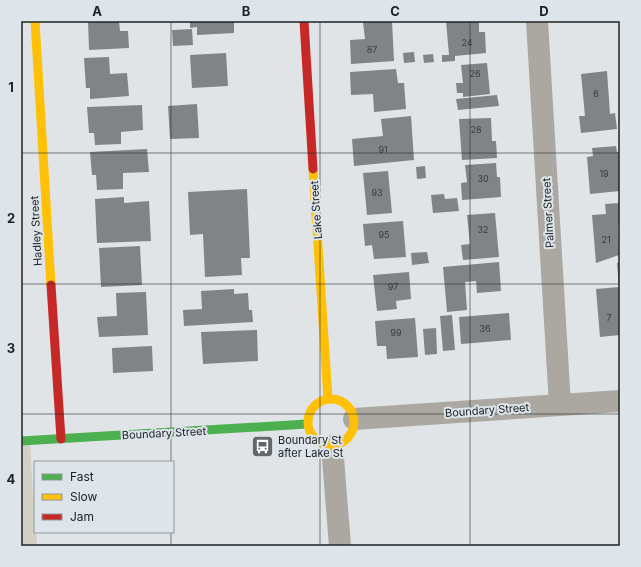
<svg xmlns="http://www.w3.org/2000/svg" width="641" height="567" font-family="Inter,sans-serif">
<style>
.green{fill:#d2d0c4}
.building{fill:#818486}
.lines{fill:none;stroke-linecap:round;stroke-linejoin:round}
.street{stroke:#aaa8a1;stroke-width:22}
.fast{stroke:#4caf50;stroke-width:9}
.slow{stroke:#ffc107;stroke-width:9}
.jam{stroke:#c62828;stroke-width:9}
.grid{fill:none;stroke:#202325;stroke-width:1;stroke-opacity:0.55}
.labels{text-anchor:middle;stroke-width:4;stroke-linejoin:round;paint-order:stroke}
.number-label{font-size:9px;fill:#383b3d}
.street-label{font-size:11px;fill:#202325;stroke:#dde4ea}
.poi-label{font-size:11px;fill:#202325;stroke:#dde4ea;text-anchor:start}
.neatline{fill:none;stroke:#202325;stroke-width:1.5}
.grid-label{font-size:13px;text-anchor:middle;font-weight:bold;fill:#202325}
</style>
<rect width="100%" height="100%" fill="#e0e4e7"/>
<path class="green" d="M21 441H30L35 532H36L37 546H21Z"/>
<g class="building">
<path d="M88 21H119L120 31H128L129 48 89 50Z"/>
<path d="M190 21H234V33L197 35V27L190 28Z"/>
<path d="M378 21H392L394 61 351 64 350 40 365 39 363 22Z"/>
<path d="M446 21H479V32H485L486 53 455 56V61L442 62V55H449Z"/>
<path d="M192 29 193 45 173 46 172 30Z"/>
<path d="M414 52 415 62 404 63 403 53Z"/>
<path d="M226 53 228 86 192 88 190 55Z"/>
<path d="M433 54 434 62 424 63 423 55Z"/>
<path d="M109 57 110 74 127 73 129 96 90 99V88H86L84 58Z"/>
<path d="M487 63 490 94 463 97V93H457L456 83H463L461 65Z"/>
<path d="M396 69 398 83H404L406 109 374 112 373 94 351 95 350 72Z"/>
<path d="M607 71 610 114 615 113 617 129 581 133 579 116H585L581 74Z"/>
<path d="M497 95 499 106 458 110 456 99Z"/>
<path d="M197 104 199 138 170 139 168 106Z"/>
<path d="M142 105 143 130 121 132V144L95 145 94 133H89L87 107Z"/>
<path d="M411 116 414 160 354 166 352 139 383 136 381 119Z"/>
<path d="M491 118 492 141H496L497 158 462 160 459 119Z"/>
<path d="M616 146 617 152H620V191L590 194 587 157 593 156 592 148Z"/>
<path d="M147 149 149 172 123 173V189L97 190 96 175H92L90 152Z"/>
<path d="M496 163 497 177H500L501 197 462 200 461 183 467 182 465 165Z"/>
<path d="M425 166 426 178 417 179 416 167Z"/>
<path d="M388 171 392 213 367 215 363 173Z"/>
<path d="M247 189 250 258H241L242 275 205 277 203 234 190 235 188 192Z"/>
<path d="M444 194 445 199 457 198 459 211 433 213 431 195Z"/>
<path d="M124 197V203L149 201 151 241 97 243 95 199Z"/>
<path d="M620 203V224L618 225 619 255 596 263 592 215 606 214 605 204Z"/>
<path d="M495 213 499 257 463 260 461 245 470 244 467 215Z"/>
<path d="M403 221 406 257 374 259 372 245 365 246 363 224Z"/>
<path d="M140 246 142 285 101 287 99 248Z"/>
<path d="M427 252 429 263 412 265 411 253Z"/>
<path d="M499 262 501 291 477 293 476 281 465 282 467 310 447 312 443 267Z"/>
<path d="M620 262V287H619L620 335 600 337 596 289 619 287 617 263Z"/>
<path d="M409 272 411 299 396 301 397 309 377 311 373 275Z"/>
<path d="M234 289V294L248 293 249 310H252L253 322 184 326 183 310 202 309 201 291Z"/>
<path d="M146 292 148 335 99 337 97 317 117 316 116 293Z"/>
<path d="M509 313 511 340 461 344 459 317Z"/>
<path d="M452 315 455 350 443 351 440 316Z"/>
<path d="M415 318 418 357 387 359 386 346H377L375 321Z"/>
<path d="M436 328 437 354 425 355 423 329Z"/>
<path d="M257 330 258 361 203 364 201 332Z"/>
<path d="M152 346 153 371 113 373 112 348Z"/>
</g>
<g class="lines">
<g class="street">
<path d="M537 21 560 405"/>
<path d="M354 419 620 401"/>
<path d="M332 446 340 546"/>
</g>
<path class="fast" d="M21 441 307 424"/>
<g class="slow">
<path d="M35 21 51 285"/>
<path d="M313 169 328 399"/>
<circle cx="331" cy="422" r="23"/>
</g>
<g class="jam">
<path d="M304 21 313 169"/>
<path d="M51 285 61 439"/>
</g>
</g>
<path class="grid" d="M171 21V462M320 21V546M470 21V546M21 153H620M21 284H620M21 414H620M171 532V546"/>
<defs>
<symbol id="bus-square" viewBox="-11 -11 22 22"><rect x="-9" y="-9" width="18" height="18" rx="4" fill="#636769" stroke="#dde4ea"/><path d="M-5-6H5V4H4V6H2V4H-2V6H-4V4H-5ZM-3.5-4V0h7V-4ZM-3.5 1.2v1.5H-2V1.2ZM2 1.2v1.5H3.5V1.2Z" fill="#fff"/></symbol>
</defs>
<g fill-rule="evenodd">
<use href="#bus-square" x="250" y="434" width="25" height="25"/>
</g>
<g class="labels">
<g class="number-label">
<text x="467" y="46">24</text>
<text x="372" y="53">87</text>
<text x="475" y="77">26</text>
<text x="596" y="97">6</text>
<text x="476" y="133">28</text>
<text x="383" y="153">91</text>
<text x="604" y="177">19</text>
<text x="483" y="182">30</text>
<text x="377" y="196">93</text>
<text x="483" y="233">32</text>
<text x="384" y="238">95</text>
<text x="606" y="243">21</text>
<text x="393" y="290">97</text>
<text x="609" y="321">7</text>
<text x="485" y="332">36</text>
<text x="396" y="336">99</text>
</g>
<g class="street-label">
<text transform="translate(316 210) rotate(-94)" y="4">Lake Street</text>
<text transform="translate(548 213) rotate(-93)" y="4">Palmer Street</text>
<text transform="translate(36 231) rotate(-93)" y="4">Hadley Street</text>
<text transform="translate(487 410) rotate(-4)" y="4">Boundary Street</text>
<text transform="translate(164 433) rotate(-3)" y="4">Boundary Street</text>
</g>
<g class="poi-label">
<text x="278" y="444">Boundary St<tspan x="278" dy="13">after Lake St</tspan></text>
</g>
</g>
<rect width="641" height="567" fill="none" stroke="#dde4ea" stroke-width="44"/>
<rect x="34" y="461" width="140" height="72" fill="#dde4ea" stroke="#91979b"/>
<rect x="42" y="474" width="20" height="6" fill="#4caf50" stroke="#91979b"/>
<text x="70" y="481" font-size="12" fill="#202325">Fast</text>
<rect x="42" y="494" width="20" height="6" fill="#ffc107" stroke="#91979b"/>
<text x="70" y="501" font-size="12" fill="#202325">Slow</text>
<rect x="42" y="514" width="20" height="6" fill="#c62828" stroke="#91979b"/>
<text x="70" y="521" font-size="12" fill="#202325">Jam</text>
<rect x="22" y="22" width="597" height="523" class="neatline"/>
<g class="grid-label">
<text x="97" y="16">A</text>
<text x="246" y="16">B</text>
<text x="395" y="16">C</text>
<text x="544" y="16">D</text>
<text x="11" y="92">1</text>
<text x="11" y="223">2</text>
<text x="11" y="353">3</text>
<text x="11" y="484">4</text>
</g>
</svg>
